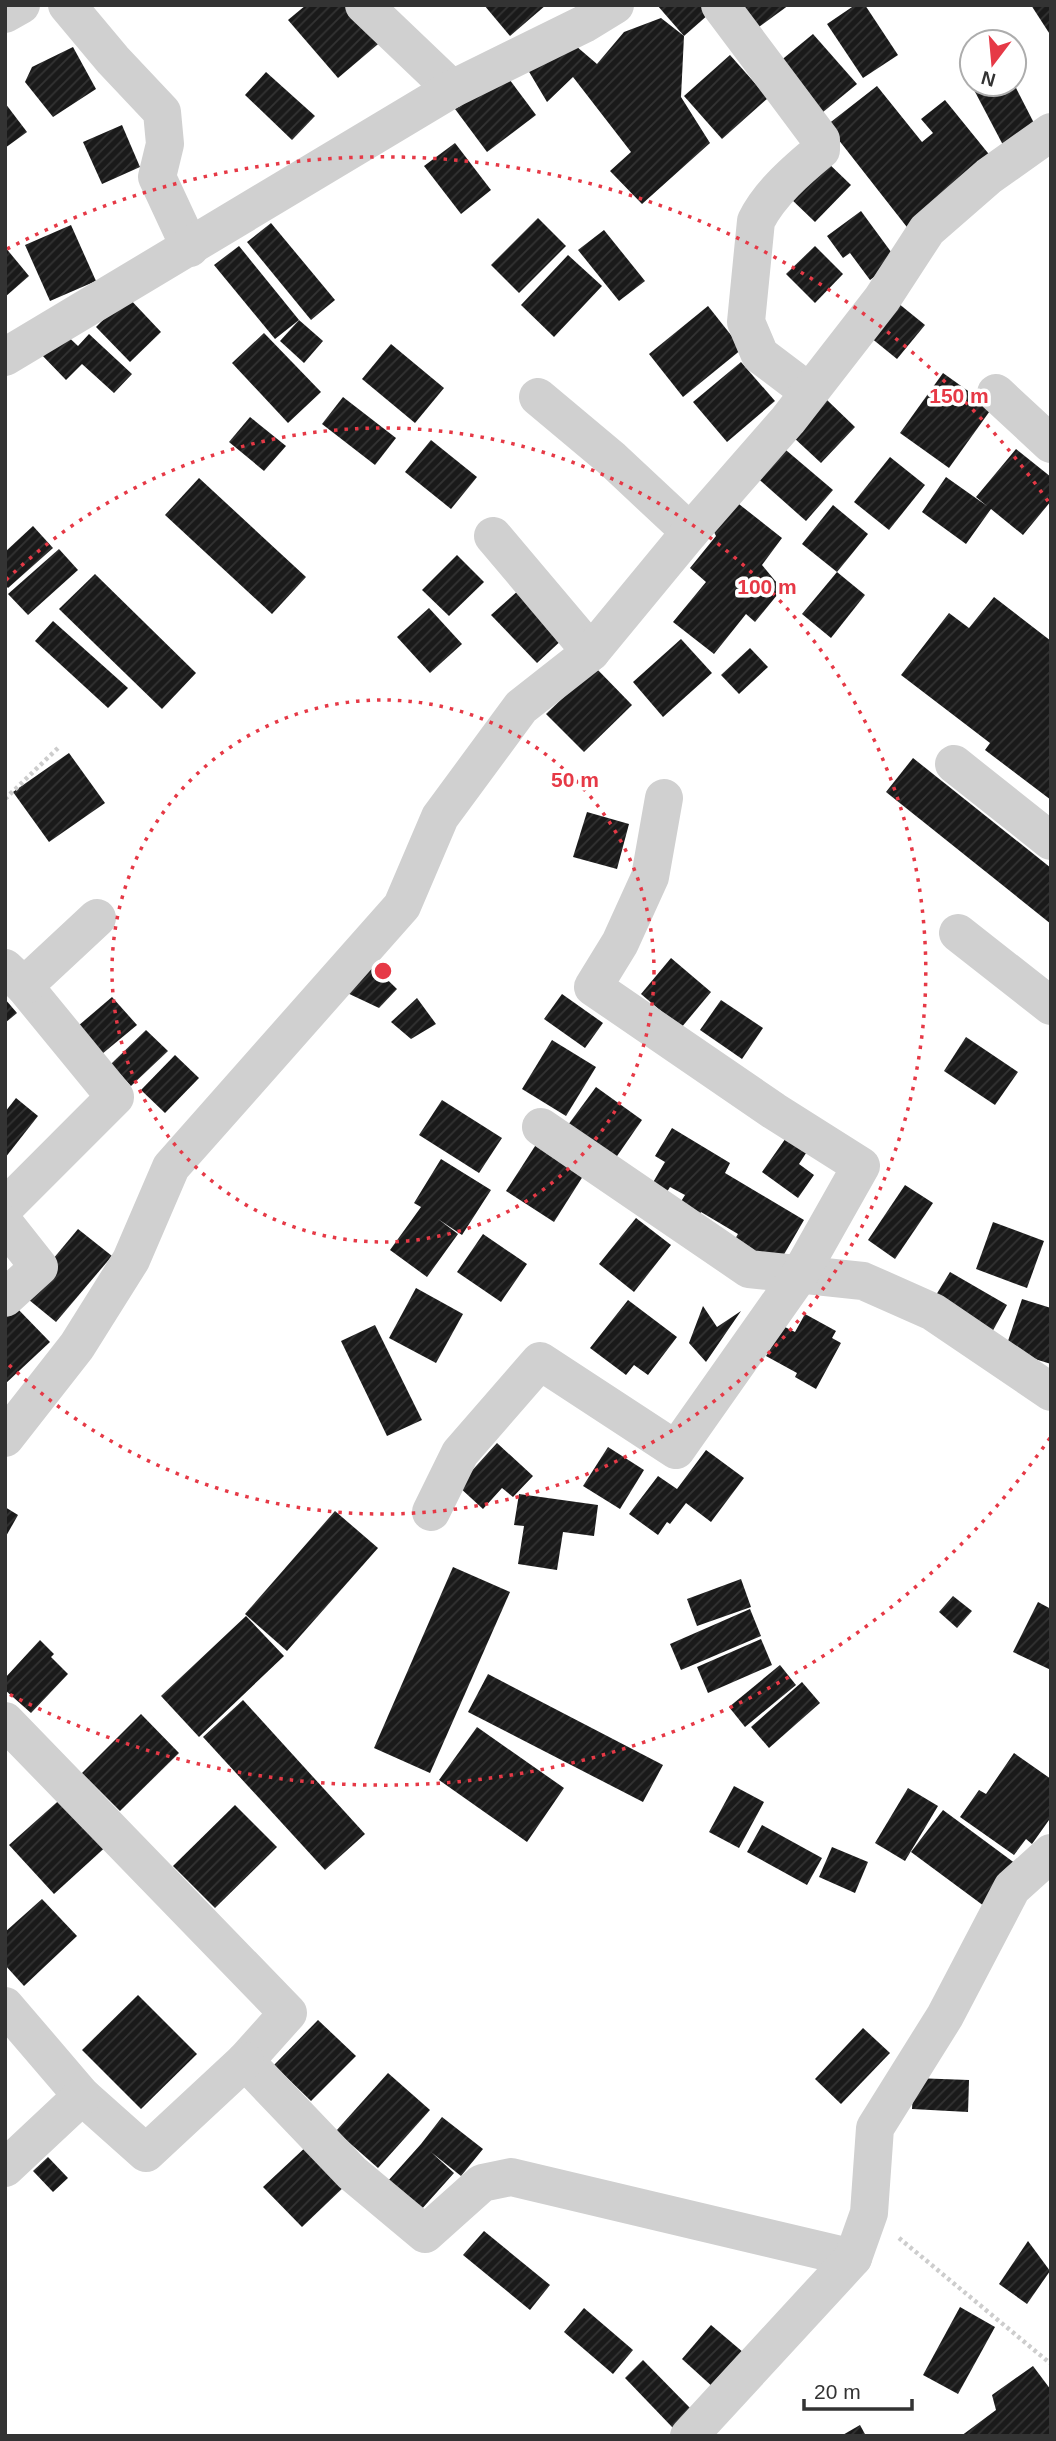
<svg xmlns="http://www.w3.org/2000/svg" width="1056" height="2441" font-family="Arial,sans-serif">
<style>
.building{fill:url(#building-hatch)}
.lines{fill:none;stroke-linecap:round;stroke-linejoin:round}
.path{stroke:#cdcdcd;stroke-width:4.5;stroke-dasharray:3.5 3.5;stroke-linecap:butt}
.minor{stroke:#d0d0d0;stroke-width:38}
.ring{fill:none;stroke:#e63946;stroke-width:3.5;stroke-dasharray:3.5 7}
.centre{fill:#e63946;stroke:#fff;stroke-width:3.5}
.ring-label{font-size:21px;text-anchor:middle;font-weight:bold;fill:#e63946;stroke:#fff;stroke-width:7;stroke-linejoin:round;paint-order:stroke}
</style>
<defs>
<pattern id="building-hatch" width="6" height="6" patternUnits="userSpaceOnUse" patternTransform="scale(1.75)"><rect width="6" height="6" fill="#1a1a1a"/><path d="M-1 1l2-2M0 6l6-6M5 7l2-2" fill="none" stroke="#333"/></pattern>
</defs>
<rect width="100%" height="100%" fill="#fff"/>
<g class="building">
<path d="M306 5H355L384 39 338 78 288 20Z"/>
<path d="M484 5H546L510 36Z"/>
<path d="M657 5H702L709 14 684 36Z"/>
<path d="M720 5H789L744 38Z"/>
<path d="M855 5H865L898 55 863 78 827 24Z"/>
<path d="M1031 5H1051V36Z"/>
<path d="M661 18 684 36 681 97 710 143 642 204 610 171 631 152 573 77 547 102 525 65 569 40 597 64 624 32Z"/>
<path d="M813 34 857 84 817 117 773 67Z"/>
<path d="M73 47 96 89 53 117 25 82 32 67Z"/>
<path d="M730 55 768 98 722 139 684 96Z"/>
<path d="M266 72 315 116 292 140 245 95Z"/>
<path d="M504 72 536 115 487 152 455 109Z"/>
<path d="M982 84H1014L1036 127 1003 145 973 88Z"/>
<path d="M877 86 922 142 933 133 921 119 945 100 992 158 910 231 827 125Z"/>
<path d="M5 103 27 132 5 148Z"/>
<path d="M122 125 140 167 102 184 83 142Z"/>
<path d="M455 143 491 190 461 214 424 166Z"/>
<path d="M825 160 851 185 815 222 789 197Z"/>
<path d="M861 211 897 260 870 280 850 253 843 258 827 236Z"/>
<path d="M538 218 566 246 519 293 491 265Z"/>
<path d="M271 223 335 300 311 320 247 242Z"/>
<path d="M71 225 96 281 50 301 25 245Z"/>
<path d="M604 230 645 281 619 301 578 250Z"/>
<path d="M239 246 299 320 275 339 214 265Z"/>
<path d="M815 246 843 274 815 303 786 274Z"/>
<path d="M5 247 29 276 5 297Z"/>
<path d="M568 255 602 286 554 337 521 305Z"/>
<path d="M127 296 161 332 130 362 96 327Z"/>
<path d="M893 299 925 325 897 359 865 333Z"/>
<path d="M708 306 742 349 683 397 649 354Z"/>
<path d="M299 320 323 341 304 363 280 341Z"/>
<path d="M61 330 78 346 89 334 132 374 114 393 82 364 66 380 39 352Z"/>
<path d="M264 333 321 392 288 423 232 363Z"/>
<path d="M391 344 444 388 415 423 362 379Z"/>
<path d="M741 362 775 401 727 442 693 402Z"/>
<path d="M943 373 992 408 949 468 900 433Z"/>
<path d="M343 397 396 438 375 465 322 424Z"/>
<path d="M827 400 855 427 821 463 792 436Z"/>
<path d="M250 417 286 446 264 471 229 442Z"/>
<path d="M431 440 477 477 451 509 405 472Z"/>
<path d="M780 445 833 490 806 521 754 475Z"/>
<path d="M1016 449 1051 477V501L1023 535 991 509 966 544 922 512 946 477 987 506 976 497Z"/>
<path d="M890 457 925 485 889 530 854 502Z"/>
<path d="M199 478 306 577 272 614 165 515Z"/>
<path d="M730 497 782 538 762 565 782 589 755 622 746 614 714 654 673 622 706 582 690 568 716 536 710 524Z"/>
<path d="M833 505 868 534 837 572 802 544Z"/>
<path d="M33 526 53 548 8 588 5 585V552Z"/>
<path d="M59 549 78 570 28 615 8 594Z"/>
<path d="M457 555 484 582 449 616 422 590Z"/>
<path d="M837 572 865 595 831 638 802 614Z"/>
<path d="M95 574 196 673 162 709 59 609Z"/>
<path d="M520 589 565 637 537 663 491 615Z"/>
<path d="M994 597 1051 641V800L985 750 990 743 901 675 949 613 969 628Z"/>
<path d="M429 608 462 644 430 673 397 637Z"/>
<path d="M53 621 128 688 108 708 35 641Z"/>
<path d="M681 639 712 673 663 717 633 682Z"/>
<path d="M750 648 768 667 739 694 721 675Z"/>
<path d="M595 667 632 705 584 752 546 714Z"/>
<path d="M69 753 105 803 49 842 13 792Z"/>
<path d="M913 758 1051 868V924L886 792Z"/>
<path d="M587 812 629 824 617 869 573 857Z"/>
<path d="M671 958 711 992 681 1028 641 994Z"/>
<path d="M370 963 397 989 379 1008 343 991Z"/>
<path d="M562 994 603 1023 585 1048 544 1019Z"/>
<path d="M112 997 137 1025 102 1054 78 1026Z"/>
<path d="M417 998 436 1024 411 1039 391 1022Z"/>
<path d="M5 999 17 1013 5 1023Z"/>
<path d="M721 1000 763 1028 742 1059 700 1030Z"/>
<path d="M146 1030 168 1051 131 1086 111 1064Z"/>
<path d="M966 1037 1018 1072 995 1105 944 1071Z"/>
<path d="M552 1040 596 1067 566 1116 522 1089Z"/>
<path d="M175 1055 199 1078 165 1113 141 1090Z"/>
<path d="M596 1087 642 1120 615 1159 568 1125Z"/>
<path d="M16 1098 38 1116 5 1158V1112Z"/>
<path d="M442 1100 502 1138 479 1173 419 1135Z"/>
<path d="M672 1128 730 1163 725 1173 804 1220 779 1263 732 1244 738 1234 701 1212 696 1220 677 1208 685 1195 670 1187 662 1200 648 1191 665 1162 655 1156Z"/>
<path d="M788 1135 808 1150 799 1164 814 1175 798 1198 762 1172Z"/>
<path d="M537 1143 585 1173 554 1222 506 1191Z"/>
<path d="M441 1159 491 1190 462 1235 438 1219 458 1234 427 1277 390 1250 421 1207 414 1203Z"/>
<path d="M905 1185 933 1203 895 1259 868 1240Z"/>
<path d="M636 1218 671 1245 634 1292 599 1264Z"/>
<path d="M993 1222 1044 1241 1027 1288 976 1269Z"/>
<path d="M78 1229 112 1256 56 1322 23 1295Z"/>
<path d="M483 1234 527 1264 501 1302 457 1272Z"/>
<path d="M950 1272 1007 1305 991 1334 933 1300Z"/>
<path d="M416 1288 463 1314 436 1363 389 1338Z"/>
<path d="M1022 1299 1051 1308V1364L1005 1350Z"/>
<path d="M628 1300 677 1337 648 1375 634 1365 626 1375 590 1348Z"/>
<path d="M14 1305 50 1342 5 1384V1313Z"/>
<path d="M703 1306 717 1327 741 1311 706 1362 689 1343Z"/>
<path d="M805 1314 836 1331 832 1338 841 1343 816 1389 795 1377 797 1373 766 1356 783 1326 795 1332Z"/>
<path d="M375 1325 422 1420 387 1436 341 1341Z"/>
<path d="M497 1443 533 1476 513 1497 502 1488 483 1509 458 1486Z"/>
<path d="M608 1447 644 1470 620 1509 583 1486Z"/>
<path d="M706 1450 744 1478 711 1522 686 1503 670 1524 667 1522 658 1535 629 1514 658 1476 677 1489Z"/>
<path d="M519 1494 598 1505 594 1536 563 1532 557 1570 518 1564 524 1526 514 1525Z"/>
<path d="M5 1507 18 1515 5 1538Z"/>
<path d="M335 1511 378 1548 287 1651 245 1614Z"/>
<path d="M453 1567 510 1592 430 1773 374 1748Z"/>
<path d="M741 1579 751 1607 697 1626 687 1599Z"/>
<path d="M953 1596 972 1611 957 1628 939 1612Z"/>
<path d="M1038 1602 1051 1609V1670L1013 1652Z"/>
<path d="M750 1609 761 1636 681 1670 670 1644Z"/>
<path d="M246 1616 284 1656 199 1737 161 1696Z"/>
<path d="M761 1639 772 1665 708 1693 697 1667Z"/>
<path d="M40 1640 54 1654 51 1657 68 1674 31 1713 5 1690V1678Z"/>
<path d="M780 1665 796 1685 745 1727 729 1707Z"/>
<path d="M488 1674 663 1765 643 1802 468 1712Z"/>
<path d="M802 1682 820 1703 769 1748 751 1727Z"/>
<path d="M243 1700 365 1834 325 1870 203 1737Z"/>
<path d="M141 1714 179 1753 120 1811 82 1773Z"/>
<path d="M477 1727 564 1788 527 1842 439 1780Z"/>
<path d="M1014 1753 1051 1779V1822L1049 1820 1032 1844 1026 1839 1014 1855 960 1817 979 1790 986 1794Z"/>
<path d="M734 1786 764 1802 739 1848 709 1832Z"/>
<path d="M908 1788 938 1806 905 1861 875 1843Z"/>
<path d="M65 1795 110 1843 54 1894 9 1845Z"/>
<path d="M235 1805 277 1847 215 1908 173 1866Z"/>
<path d="M943 1810 1016 1864 984 1906 911 1852Z"/>
<path d="M762 1825 822 1858 807 1885 747 1852Z"/>
<path d="M832 1847 868 1862 855 1893 819 1877Z"/>
<path d="M42 1899 77 1936 24 1986 5 1965V1932Z"/>
<path d="M138 1995 197 2054 141 2109 82 2050Z"/>
<path d="M318 2020 356 2056 311 2101 274 2065Z"/>
<path d="M863 2028 890 2053 841 2104 815 2079Z"/>
<path d="M388 2073 430 2110 378 2168 336 2131Z"/>
<path d="M914 2078 969 2080 968 2112 912 2109Z"/>
<path d="M442 2117 483 2149 461 2176 431 2152 454 2173 420 2211 387 2182 421 2144Z"/>
<path d="M309 2144 347 2184 302 2227 263 2187Z"/>
<path d="M48 2157 68 2178 53 2192 33 2171Z"/>
<path d="M484 2231 550 2285 530 2310 463 2255Z"/>
<path d="M1028 2241 1050 2271 1027 2304 999 2284Z"/>
<path d="M960 2307 995 2327 958 2394 923 2375Z"/>
<path d="M584 2308 633 2350 613 2374 564 2332Z"/>
<path d="M711 2325 744 2353 714 2388 682 2359Z"/>
<path d="M643 2360 692 2410 673 2428 625 2378Z"/>
<path d="M1033 2366 1051 2390V2436H961L996 2410 992 2395Z"/>
<path d="M860 2425 866 2436H841Z"/>
</g>
<g class="lines">
<g class="path">
<path d="M5 799 59 747"/>
<path d="M899 2238 1051 2364"/>
</g>
<g class="minor">
<path d="M67 5 113 60 162 112 165 144 157 177 190 248"/>
<path d="M364 5 452 89"/>
<path d="M720 5 821 140V150C797 170 770 193 756 221L746 322 760 355 809 392"/>
<path d="M5 14 21 5"/>
<path d="M5 357 452 89 584 24 615 5"/>
<path d="M996 393 1051 444"/>
<path d="M538 397 612 459 690 532"/>
<path d="M493 536 591 652"/>
<path d="M954 764 1051 841"/>
<path d="M958 933 1051 1006"/>
<path d="M5 968 24 986 115 1097 5 1207"/>
<path d="M24 986 97 918"/>
<path d="M541 1127 749 1269 863 1281 933 1312 1051 1392"/>
<path d="M5 1224 39 1267 5 1298"/>
<path d="M5 1438 77 1346 131 1260 171 1167 402 906 440 817 521 707 591 652 690 532 788 420 882 299 927 230 989 176 1051 132"/>
<path d="M431 1512 460 1453 540 1361 676 1450 800 1274 861 1166 774 1111 593 987 620 943 650 877 664 798"/>
<path d="M5 1721 288 2013 245 2061 352 2173 425 2234 482 2183 511 2177 853 2258"/>
<path d="M5 2006 82 2096 146 2153 245 2061"/>
<path d="M5 2168 82 2096"/>
<path d="M689 2436 853 2258 869 2213 875 2128 945 2016 1012 1888 1051 1853"/>
</g>
</g>
<g class="ring">
<circle cx="383" cy="971" r="271"/>
<path d="M6 580A543 543 0 1 1 6 1362"/>
<path d="M1050 1438A814 814 0 0 1 7 1693M7 249A814 814 0 0 1 1050 504"/>
</g>
<circle cx="383" cy="971" r="10" class="centre"/>
<g class="ring-label">
<text x="959" y="403">150 m</text>
<text x="767" y="594">100 m</text>
<text x="575" y="787">50 m</text>
</g>
<rect width="1056" height="2441" fill="none" stroke="#333333" stroke-width="14"/>
<g transform="translate(993 63) rotate(196)"><circle r="33" fill="#ffffff" stroke="#adadad" stroke-width="2"/>
<path d="M0-5L12 26L0 18L-12 26Z" fill="#e63946"/>
<text y="-10" font-size="19" font-weight="bold" text-anchor="middle" fill="#333333">N</text>
</g>
<path d="M804 2399v10h108v-10" fill="none" stroke="#333333" stroke-width="3.5"/>
<text x="814" y="2399" font-size="21" fill="#333333" stroke="#ffffff" stroke-width="5" paint-order="stroke">20 m</text>
</svg>
